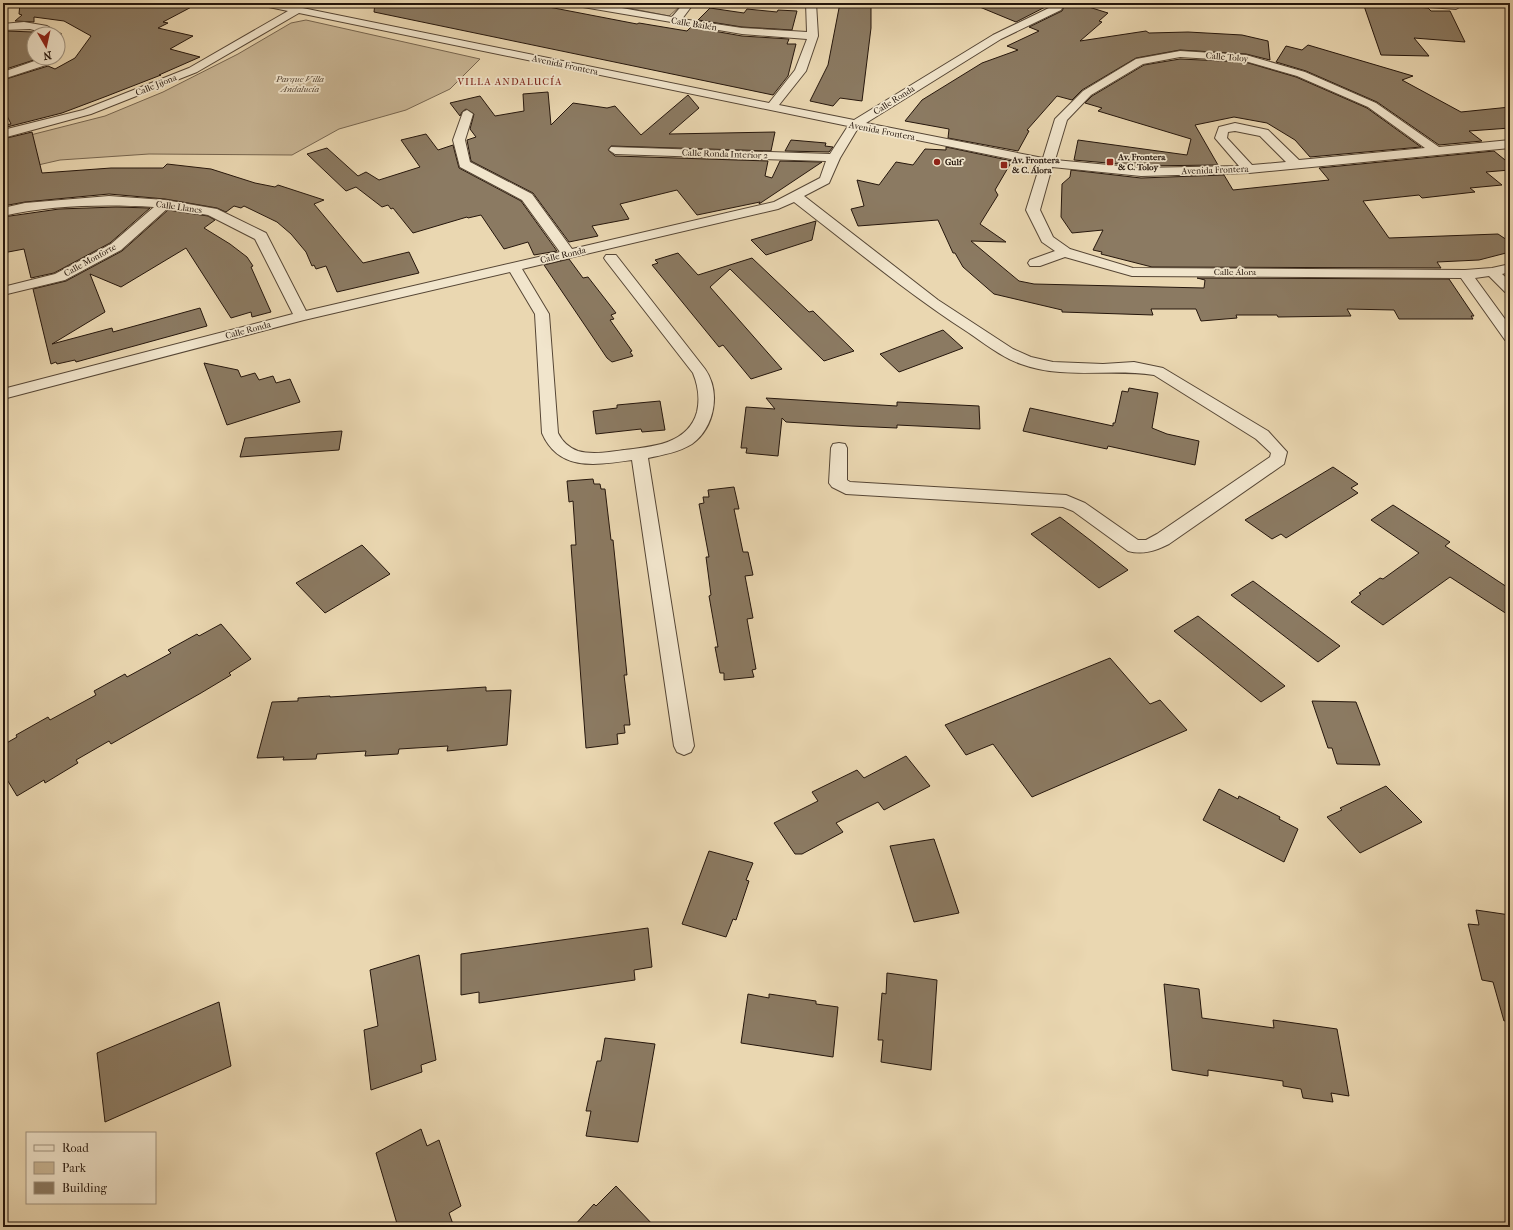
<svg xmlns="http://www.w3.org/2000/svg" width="1513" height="1230" font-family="'IM FELL French Canon',serif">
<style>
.green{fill:#c9b695;stroke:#776650}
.building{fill:#8b7a62;stroke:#25160c}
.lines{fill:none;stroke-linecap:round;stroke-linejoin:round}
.minor-casing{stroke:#564635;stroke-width:2}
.minor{fill:#f1e5cc;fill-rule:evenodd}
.poi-dot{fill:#8f2418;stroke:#f1e5cc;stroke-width:1.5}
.labels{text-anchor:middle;stroke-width:3.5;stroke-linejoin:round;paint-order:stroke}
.far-street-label{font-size:9px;fill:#25160c;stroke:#f1e5cc}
.far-park-label{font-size:9px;font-style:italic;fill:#564635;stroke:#f1e5cc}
.far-poi-label{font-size:9px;font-weight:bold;fill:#25160c;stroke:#f1e5cc;text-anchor:start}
.far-neighbourhood-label{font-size:10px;letter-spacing:1px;fill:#7a1f14;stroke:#f1e5cc}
</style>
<rect width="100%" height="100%" fill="#ead7b1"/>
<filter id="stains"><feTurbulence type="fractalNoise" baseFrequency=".005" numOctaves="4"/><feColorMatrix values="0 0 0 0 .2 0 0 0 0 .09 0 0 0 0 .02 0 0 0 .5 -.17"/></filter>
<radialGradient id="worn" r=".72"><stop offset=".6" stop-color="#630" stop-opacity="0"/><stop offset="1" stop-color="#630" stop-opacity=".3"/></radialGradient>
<g class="green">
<path d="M603 3H680L679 7 669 16Z"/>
<path d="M306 20 480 59 450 89 406 110 339 129 292 155 149 154 60 160 3 173V142L105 116 163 92 238 54 291 23Z"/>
</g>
<g class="building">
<path d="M20 3H199L163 22 168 23 158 28 193 36 170 49 200 57 159 75H161L107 96 62 113 3 128V125L11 124 3 108V80L48 66 55 69 75 58 91 36 64 21 34 17V22L15 21 22 15 19 14Z"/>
<path d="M375 3H528L637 24 639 23 687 31 691 27 742 36 789 39 787 44H796L788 76 773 95 374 12Z"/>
<path d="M840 3H871V28L862 101 840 98 833 106 810 101 828 65Z"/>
<path d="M970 3H1053L1016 22Z"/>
<path d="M1066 3H1076L1108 13 1099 21 1102 22 1080 41 1146 31 1149 33 1188 32 1242 35 1268 41 1270 60 1246 54 1180 50 1136 58 1082 90 1072 100 1057 96 1027 130 1029 131 1018 151 948 138 949 129 905 121 922 100 982 63 1018 50 1007 46 1039 31 1029 27 1062 11Z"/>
<path d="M1363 3 1405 6 1428 8 1431 11H1450L1465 42 1414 38 1429 56 1381 55Z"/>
<path d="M710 8 744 13 747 9 777 12 778 10 797 11 792 30 742 27 698 20Z"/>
<path d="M6 31 34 32V60L3 70V34Z"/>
<path d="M1308 45 1413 76 1402 80 1461 112 1510 107V128L1469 131 1482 141 1439 145 1377 102 1306 71 1276 62 1286 46 1302 50Z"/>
<path d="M1180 59 1245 62 1296 77 1367 108 1421 147 1310 157 1295 140 1267 123 1234 117 1195 125 1218 165 1141 166 1074 160 1078 140 1187 155 1191 139 1098 111 1102 108 1085 103 1092 96 1144 65Z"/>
<path d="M548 92 551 125 573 103 607 108 615 106 641 135 688 95 699 108 669 134 775 132 771 151 611 146 608 150 615 156 768 161 765 176 772 178 780 161 822 162 759 204 760 202 697 215 677 190 620 204 629 219 592 226 598 236 569 242 533 193 471 161 467 140 476 137 470 129 474 114 466 109 462 112 460 116 450 103 480 96 495 116 524 111 523 94Z"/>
<path d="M32 132 42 173 111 168H163L167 164 211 169 255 183 275 187 278 185 324 200 314 204 363 263 409 252 419 273 337 292 326 266 316 269 314 265 312 266 306 252 291 234 277 222 244 206 241 208 234 206 226 212 217 208 165 199 109 194 25 202 3 206V139Z"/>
<path d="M426 134 438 150 453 145 459 168 521 201 557 251 534 255 528 242 504 249 481 215 468 218 467 217 413 233 393 208 391 209 388 205 382 207 356 187 346 191 307 154 327 148 358 176 366 172 379 180 420 167 401 140Z"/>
<path d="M791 140 826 143 825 146 833 147 829 152 785 151Z"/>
<path d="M946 147 1012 161 995 190 998 195 980 224 1006 242 971 241 1019 281 1034 284 1204 288 1205 280 1197 278 1449 279 1474 316H1471L1473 319H1399L1394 310 1347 309 1351 316 1278 317 1277 315H1236L1237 318 1201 321 1196 309H1151L1153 315 1062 312V310L994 294 963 267 955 253H953L938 220 858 226 851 209 864 206 857 180 879 185 896 162 913 165 925 149 946 150Z"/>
<path d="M1494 151 1510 164V170L1486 172 1502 185 1470 188 1475 192 1422 198 1419 195 1363 201 1389 238 1498 234 1510 242V252L1479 260 1437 262 1441 268 1152 267 1101 254 1102 252 1093 250 1103 230 1072 233 1061 217 1062 184 1070 177 1071 170 1141 178 1224 175 1233 190 1329 180 1319 168Z"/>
<path d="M116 207 150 208 110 243 54 273 31 278 24 249 3 253V217L59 209Z"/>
<path d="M168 210 208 216 215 220 204 228 230 244 247 257 253 266 251 267 271 312 252 317 251 312 231 318 186 248 121 287 90 274 105 312 52 344 112 328 113 332 200 308 207 326 76 362 75 360 57 364 56 362 51 364 33 289 66 281 122 251Z"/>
<path d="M816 221 812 240 766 255 751 240Z"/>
<path d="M678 253 698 275 752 258 809 312 813 311 854 351 824 361 730 269 710 287 782 369 751 379 723 345 719 347 652 265 658 263 655 260Z"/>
<path d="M569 259 583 278 588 277 616 313 611 315 614 319 610 320 632 351 630 352 633 356 612 362 607 358 544 265Z"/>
<path d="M943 330 963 348 899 372 880 354Z"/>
<path d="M204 363 238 370 241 377 255 373 259 380 273 376 276 383 290 379 300 402 227 425Z"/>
<path d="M1129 388 1158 393 1152 428 1167 434 1199 441 1195 465 1108 446 1107 449 1023 431 1030 408 1113 426V423H1115L1122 391 1128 392Z"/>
<path d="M766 398 897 406V402L979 406 980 429 897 425V428L851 426 786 422 782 418 778 456 746 453 747 448H741L746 407 775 409Z"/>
<path d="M660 401 665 430 642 432 641 429 596 434 593 411 617 408V405Z"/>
<path d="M342 431 339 450 240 457 245 438Z"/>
<path d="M1333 467 1358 484 1351 488 1358 493 1286 538 1281 534 1272 539 1245 520Z"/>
<path d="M593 479 594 484H600L601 489H605L611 540H613L627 675H624L630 725H624L625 733 617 734 618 744 586 748 571 545H576L573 501 569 502 567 481Z"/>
<path d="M734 487 739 509H734L743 552H748L753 575 745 576 753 618 747 619 756 669 752 670 754 677 724 680V673H720L715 647H718L709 596 711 595 706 557H709L699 504 704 503 703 497H709L708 490Z"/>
<path d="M1393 505 1450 542 1445 546 1510 589V616L1450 577 1383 625 1351 602 1361 594 1359 593 1380 578 1383 579 1419 553 1371 520Z"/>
<path d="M1060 517 1090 540 1128 570 1099 588 1031 534Z"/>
<path d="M362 545 390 574 325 613 296 583Z"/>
<path d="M1253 581 1340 646 1318 662 1231 595Z"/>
<path d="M1198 616 1285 686 1261 702 1174 631Z"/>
<path d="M221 624 251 659 229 673 231 675 201 693 111 744 109 741 76 760 78 763 45 783 44 780 17 796 3 773V745L17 737 16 735 48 717 50 720 96 695 94 691 125 674 127 677 171 653 168 650 197 634 199 636Z"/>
<path d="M1110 658 1150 704 1160 700 1187 730 1032 797 993 744 966 755 945 725Z"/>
<path d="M486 687V691L511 690 507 745 447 751 448 746 399 749 398 754 365 756 366 751 317 754 316 759 283 760 284 757 257 758 272 702 298 701V698L330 696V697Z"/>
<path d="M1312 701 1356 702 1380 765 1337 764 1332 748H1328Z"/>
<path d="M906 756 930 786 884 810 878 802 836 823 843 832 802 854H795L774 823 818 801 812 792 857 770 864 778Z"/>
<path d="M1386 786 1422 822 1360 853 1327 817 1342 810 1340 808Z"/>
<path d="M1219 789 1238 799 1239 796 1280 817 1279 819 1298 829 1284 862 1203 820Z"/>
<path d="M934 839 959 913 914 922 890 846Z"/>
<path d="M709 851 753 863 746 880 749 881 736 920 733 919 726 937 682 924Z"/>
<path d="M1476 910 1510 915V1020L1504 1021 1493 982 1482 980 1468 924 1479 925Z"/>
<path d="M648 928 652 967 634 970 635 980 479 1003V992L461 995V954Z"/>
<path d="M419 955 436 1060 421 1065 422 1072 371 1090 364 1030 378 1026 370 970Z"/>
<path d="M887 973 937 980 931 1070 881 1062 883 1040H878L882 993 886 994Z"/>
<path d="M1164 984 1199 989 1202 1018 1274 1028 1273 1020 1337 1029 1349 1096 1331 1093 1333 1102 1303 1098 1301 1089 1283 1086V1081L1208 1070V1076L1172 1070Z"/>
<path d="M748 994 769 998V994L816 1001V1004L838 1007 833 1057 741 1043Z"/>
<path d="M219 1002 231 1066 105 1122 97 1053Z"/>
<path d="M605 1038 655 1044 638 1142 586 1136 591 1111H586L597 1061H601Z"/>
<path d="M421 1129 427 1146 439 1140 461 1206 449 1213 454 1227H398L376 1153Z"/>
<path d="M616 1186 655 1227H573L594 1204 596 1206Z"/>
</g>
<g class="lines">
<defs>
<g id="minor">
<path d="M258 3H278L769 103 795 70 807 39 742 34 577 6 572 3H594L672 17 684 3H694L682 19 742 28 807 32 806 3H816L818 36 806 71 779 105 854 120 993 35 1053 6 1055 3H1065L1061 10 1001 39 866 123 1043 158 1055 119 1083 91 1136 59 1180 51 1246 55 1305 72 1376 103 1439 147 1510 140V148L1249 173 1141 176 1052 167 1040 210 1053 237 1070 249 1133 268 1465 270 1492 268 1510 264V272L1502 274 1510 281V293L1505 292 1489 276 1475 278 1510 326V341L1505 340 1461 278 1132 276 1065 257 1040 266H1030L1028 263 1030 260 1055 251 1042 242 1026 210 1040 165 858 128 840 158 829 183 804 196 938 300 1013 349 1031 357 1053 362 1103 364 1134 362 1163 368 1268 431 1287 452 1284 464 1169 544C1155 551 1143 555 1128 551L1073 511 1063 507 846 494 832 487 829 483 831 448 833 444 839 443 845 444 847 448V480L850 482 1066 495 1085 503 1138 540H1146L1157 534 1270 457 1271 453 1256 439 1154 375C1110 368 1064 380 1021 364 1001 357 984 343 966 331 906 292 851 246 794 202L778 209 522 269 549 314 558 433C562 441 569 448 578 451 592 455 609 452 624 450 652 447 688 444 697 412 700 399 698 385 693 373L606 261 604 258 606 255H616L705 369C721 392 715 427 692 444 679 452 663 455 648 458L694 746 691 752 684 755 677 752 674 746 632 460C596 465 559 472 542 433L535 314 510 272 304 320 3 399V389L293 314 255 239 208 215 168 208 121 250 65 280 3 295V287L55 274 111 244 154 207C104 204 52 205 3 216V208L25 203 109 196 165 200 217 209 266 233 306 311 560 252 522 200 460 167 453 140 463 112 467 110 473 114 465 140 470 162 532 194 572 249 774 202 820 178 826 161 615 154 609 150 611 147 830 154 848 126 299 13 197 72 91 114 3 138V130L83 110 189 68 288 11 259 5ZM1180 57 1245 61 1297 76 1368 107 1425 148 1299 160 1268 130 1235 123 1219 127 1215 138 1239 166 1141 168 1055 160 1067 120 1091 95 1143 64ZM1235 131 1260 136 1286 162 1252 165 1227 138 1228 132Z"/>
<path d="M1411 3H1456L1461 6 1456 9 1416 6Z"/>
<path d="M24 22 47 26 61 34 58 37V34H48L30 29 3 30V24Z"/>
<path d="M43 58H54L49 64 3 79V72Z"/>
</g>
</defs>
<use href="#minor" class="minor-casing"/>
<use href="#minor" class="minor"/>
</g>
<g class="poi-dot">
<circle cx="937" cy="162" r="4"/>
<rect x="1106" y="158" width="8" height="8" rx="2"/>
<rect x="1000" y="161" width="8" height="8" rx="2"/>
</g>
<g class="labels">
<g class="far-street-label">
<text transform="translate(694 24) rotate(9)" y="3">Calle Bailén</text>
<text transform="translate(1227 57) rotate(5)" y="3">Calle Toloy</text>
<text transform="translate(565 65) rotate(12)" y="3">Avenida Frontera</text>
<text transform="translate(156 85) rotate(-22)" y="3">Calle Jijona</text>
<text transform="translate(894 100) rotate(-32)" y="3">Calle Ronda</text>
<text transform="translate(882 131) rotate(11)" y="3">Avenida Frontera</text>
<text transform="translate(725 154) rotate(2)" y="3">Calle Ronda Interior 2</text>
<text transform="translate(1215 170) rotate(-2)" y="3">Avenida Frontera</text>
<text transform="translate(179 207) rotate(8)" y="3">Calle Llanes</text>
<text transform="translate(563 255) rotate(-13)" y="3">Calle Ronda</text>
<text transform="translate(90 260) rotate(-29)" y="3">Calle Monforte</text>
<text x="1235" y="275">Calle Álora</text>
<text transform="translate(248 330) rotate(-15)" y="3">Calle Ronda</text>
</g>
<g class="far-park-label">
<text x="300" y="82">Parque Villa<tspan x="300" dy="10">Andalucía</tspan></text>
</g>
<g class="far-poi-label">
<text x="1118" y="160">Av. Frontera<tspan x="1118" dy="10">&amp; C. Toloy</tspan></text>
<text x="1012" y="163">Av. Frontera<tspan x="1012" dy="10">&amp; C. Álora</tspan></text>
<text x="945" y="165">Gulf</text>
</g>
<g class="far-neighbourhood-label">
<text x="510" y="85">VILLA ANDALUCÍA</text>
</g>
</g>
<rect width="1513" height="1230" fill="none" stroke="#ead7b1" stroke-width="16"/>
<rect x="4" y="4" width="1505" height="1222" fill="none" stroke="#25160c" stroke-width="2"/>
<rect x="8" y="8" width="1497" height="1214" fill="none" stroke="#25160c"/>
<rect x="26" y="1132" width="130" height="72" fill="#f1e5cc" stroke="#9f927f"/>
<rect x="34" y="1145" width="20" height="6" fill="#f1e5cc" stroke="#9f927f"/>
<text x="62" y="1152" font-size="12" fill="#25160c">Road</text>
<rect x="34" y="1162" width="20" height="12" fill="#c9b695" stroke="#9f927f"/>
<text x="62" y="1172" font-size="12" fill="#25160c">Park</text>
<rect x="34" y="1182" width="20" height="12" fill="#8b7a62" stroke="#9f927f"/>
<text x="62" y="1192" font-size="12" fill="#25160c">Building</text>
<g transform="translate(46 46) rotate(171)"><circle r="19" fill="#f1e5cc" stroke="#9f927f"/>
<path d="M0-3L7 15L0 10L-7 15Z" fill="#8f2418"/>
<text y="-6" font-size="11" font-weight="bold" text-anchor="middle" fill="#25160c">N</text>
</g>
<rect width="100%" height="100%" filter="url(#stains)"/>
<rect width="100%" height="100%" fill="url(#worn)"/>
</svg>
